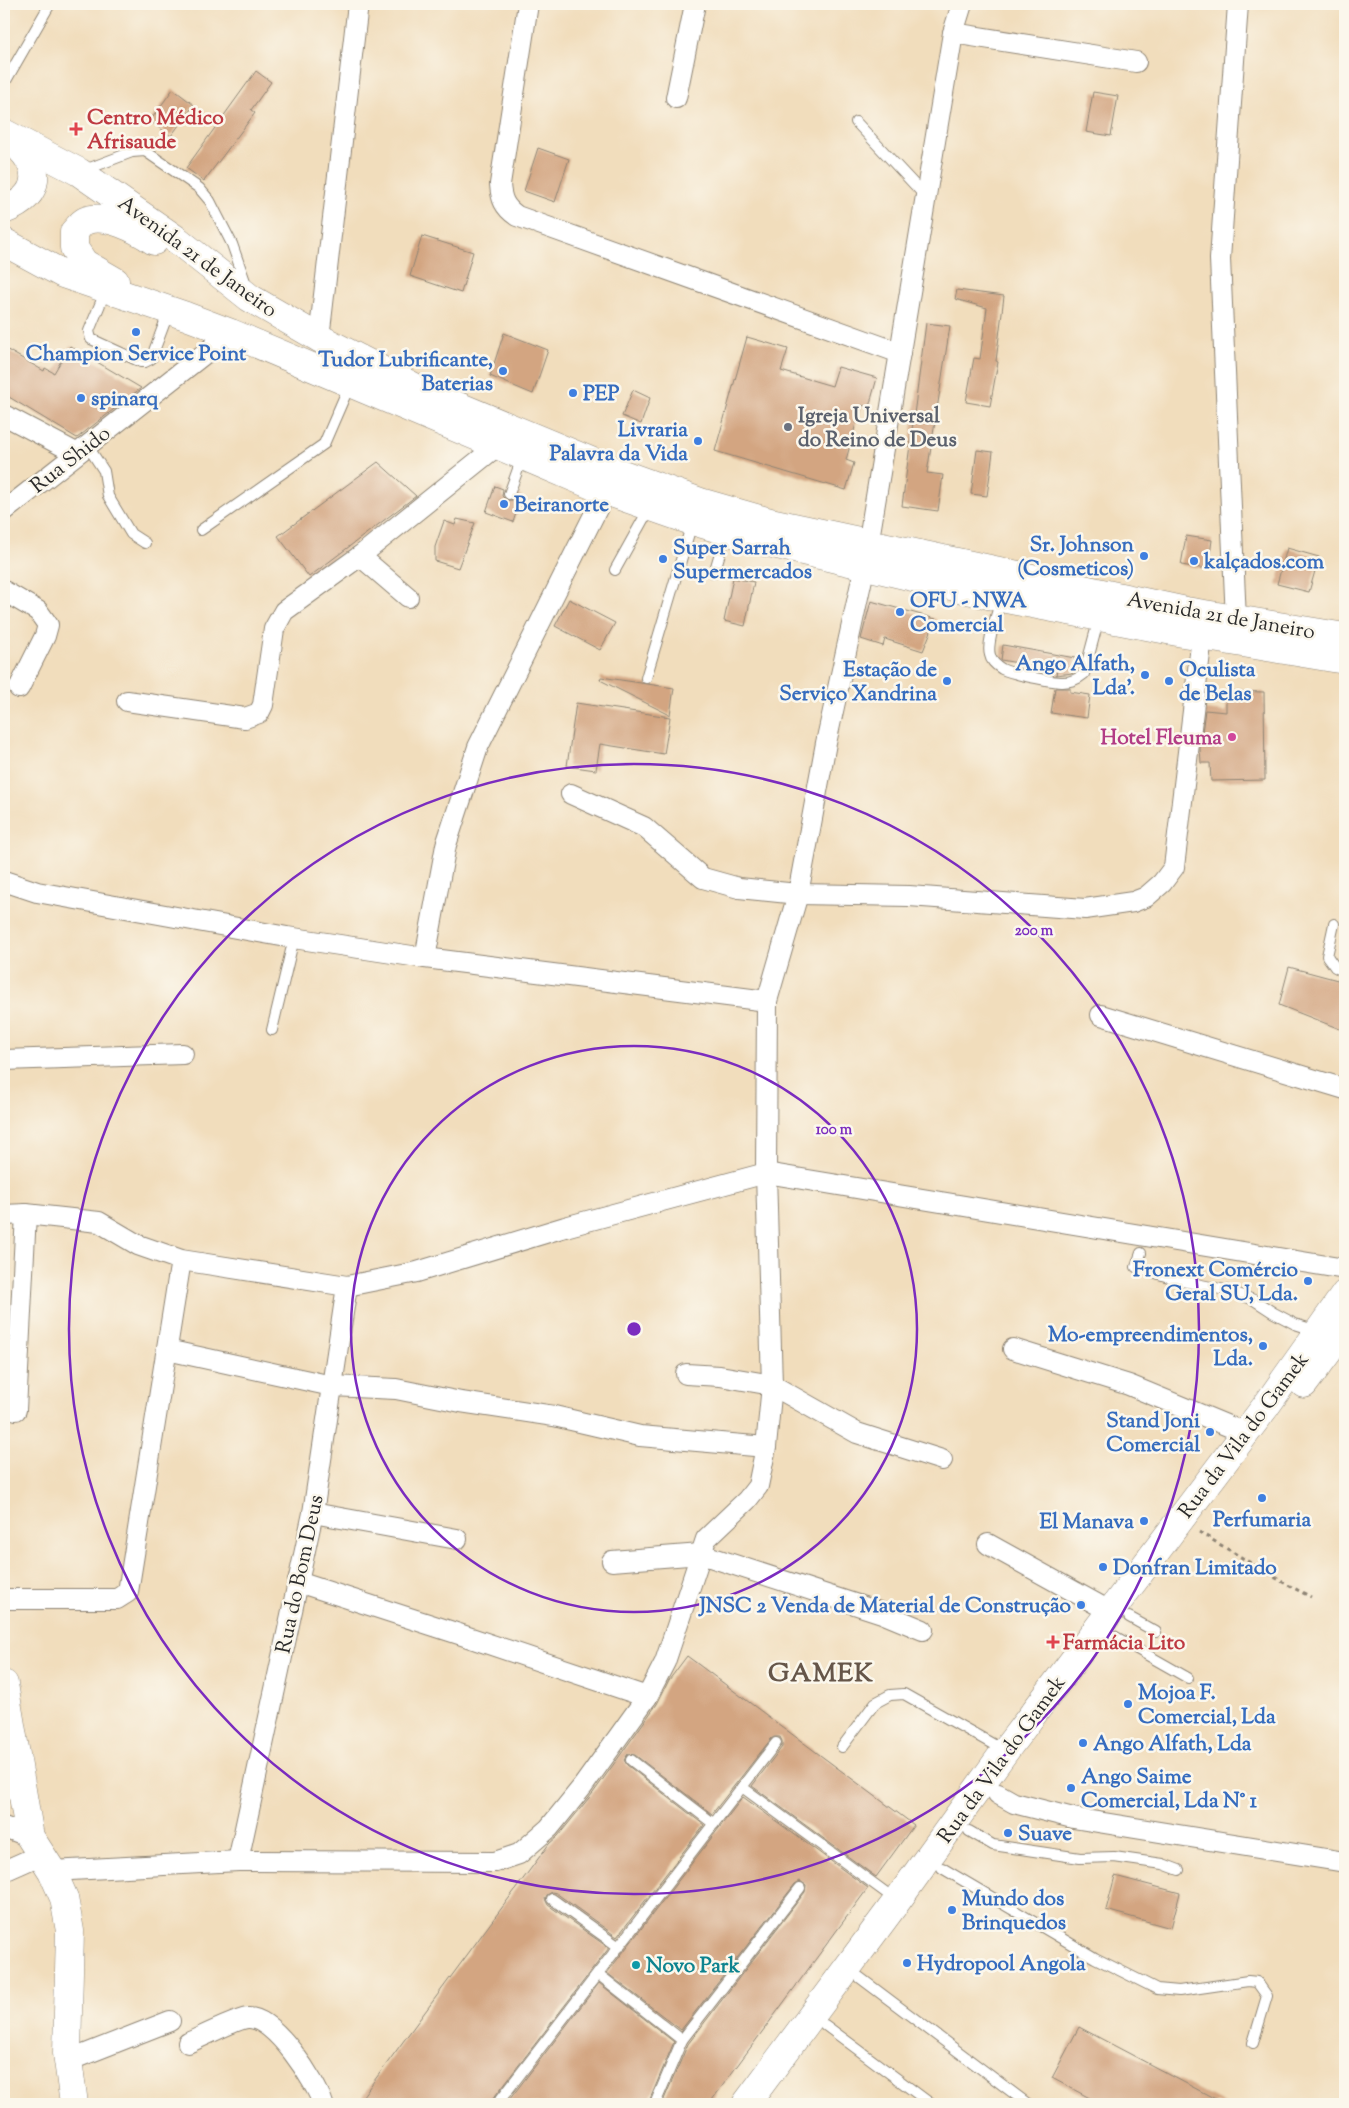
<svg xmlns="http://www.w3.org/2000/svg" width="1349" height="2108" font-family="'Sorts Mill Goudy',serif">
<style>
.building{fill:#d3a581}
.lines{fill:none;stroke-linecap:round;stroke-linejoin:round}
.lane-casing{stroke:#8e8474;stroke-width:12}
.street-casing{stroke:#8e8474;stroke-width:22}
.secondary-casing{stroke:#8e8474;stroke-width:29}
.primary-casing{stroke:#8e8474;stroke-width:29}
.path{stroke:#8e8474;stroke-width:3;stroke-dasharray:4 4;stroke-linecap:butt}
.lane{stroke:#fff;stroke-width:10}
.street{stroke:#fff;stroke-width:20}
.secondary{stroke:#fff;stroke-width:28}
.primary{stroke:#fff;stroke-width:28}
.ring{fill:none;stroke:#7b2cbf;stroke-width:2.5}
.health-dot{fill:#e0444e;stroke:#fbf7ec;stroke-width:2}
.shop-dot{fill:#3f7fe0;stroke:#fbf7ec;stroke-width:2}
.worship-dot{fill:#6b7280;stroke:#fbf7ec;stroke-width:2}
.hotel-dot{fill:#d1479c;stroke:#fbf7ec;stroke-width:2}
.culture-dot{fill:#0f9aa8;stroke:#fbf7ec;stroke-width:2}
.labels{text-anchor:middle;stroke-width:5;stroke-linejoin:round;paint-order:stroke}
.health-label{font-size:21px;font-weight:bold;fill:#be3a42;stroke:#fbf7ec;text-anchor:start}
.street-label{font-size:21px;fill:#2b2b2b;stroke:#fbf7ec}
.shop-label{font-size:21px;font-weight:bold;fill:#366cbe;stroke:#fbf7ec;text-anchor:start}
.worship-label{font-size:21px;font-weight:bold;fill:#5b616d;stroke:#fbf7ec;text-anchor:start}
.hotel-label{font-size:21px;font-weight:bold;fill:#b23c85;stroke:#fbf7ec;text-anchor:end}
.culture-label{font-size:21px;font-weight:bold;fill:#0d838f;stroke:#fbf7ec;text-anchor:start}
.district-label{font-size:26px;font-weight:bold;letter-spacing:1px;fill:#665649;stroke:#fbf7ec}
.centre{fill:#7b2cbf;stroke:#fbf7ec;stroke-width:2.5}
.ring-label{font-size:15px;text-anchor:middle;font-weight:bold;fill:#7b2cbf;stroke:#fbf7ec;stroke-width:5;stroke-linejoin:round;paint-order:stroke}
</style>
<rect width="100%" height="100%" fill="#fbf7ec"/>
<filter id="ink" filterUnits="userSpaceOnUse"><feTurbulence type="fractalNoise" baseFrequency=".02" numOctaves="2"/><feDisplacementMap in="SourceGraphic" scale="10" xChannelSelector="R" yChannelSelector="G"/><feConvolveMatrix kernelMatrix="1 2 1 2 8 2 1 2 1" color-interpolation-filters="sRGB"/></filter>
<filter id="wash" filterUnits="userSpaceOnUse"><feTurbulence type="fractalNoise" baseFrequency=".0096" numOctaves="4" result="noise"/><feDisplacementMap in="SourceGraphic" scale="20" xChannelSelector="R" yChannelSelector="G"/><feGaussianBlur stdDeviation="1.12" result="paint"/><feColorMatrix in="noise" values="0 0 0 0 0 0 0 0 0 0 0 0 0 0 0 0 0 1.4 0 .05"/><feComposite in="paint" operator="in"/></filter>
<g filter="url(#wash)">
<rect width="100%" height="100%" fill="#f1ddbc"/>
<g id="blocks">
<g class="building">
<path d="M256 71 271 82 251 110 255 113 204 181 186 168Z"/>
<path d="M173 89 194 105 171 136 150 121Z"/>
<path d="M1093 92 1118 96 1111 136 1086 132Z"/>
<path d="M538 148 569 159 555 202 524 191Z"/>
<path d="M422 236 473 252 461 293 410 276Z"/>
<path d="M957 290 1004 296 996 361 998 362 990 406 966 402 974 358 980 359 987 308 955 299Z"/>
<path d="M926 323 950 326 927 473 943 475 938 511 902 506Z"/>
<path d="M504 333 548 350 533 394 490 376Z"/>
<path d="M747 337 788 349 781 371 832 386 838 367 877 378 869 407 861 405 846 460 854 463 846 490 715 451Z"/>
<path d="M70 346 141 388 77 438 4 394V348L44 371 45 368 54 373Z"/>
<path d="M633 390 650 398 641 424 622 416Z"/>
<path d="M977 450 993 452 987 496 971 494Z"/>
<path d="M378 462 416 496 309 577 278 536Z"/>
<path d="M495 486 503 489 502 496 506 500H513L516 494 522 496 513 522 486 512Z"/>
<path d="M457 519 475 523 458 568 435 561V547L444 521 455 525Z"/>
<path d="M1186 536 1212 540 1208 569 1181 565Z"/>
<path d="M1287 548 1319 557 1309 592 1277 584Z"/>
<path d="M733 578 754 582 745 626 724 621Z"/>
<path d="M569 599 615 623 600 650 555 626Z"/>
<path d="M871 601 936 619 923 651 885 639 883 646 861 639Z"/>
<path d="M1003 645 1075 658 1073 673 1056 675 1057 670 1001 660Z"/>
<path d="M601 677 674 688 670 715 600 680Z"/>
<path d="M1055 688H1070V692L1090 695 1087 718 1051 713Z"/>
<path d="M1226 691 1264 692 1265 780 1211 781 1210 763H1201L1200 748 1205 710 1226 712Z"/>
<path d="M576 703 670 717 664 754 600 744 596 770 567 766Z"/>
<path d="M1289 967 1345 982V1031L1279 1005Z"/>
<path d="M687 1656 914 1825 876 1877 752 1786 782 1747V1741L780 1737H774L771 1739 712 1814 635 1755 628 1754 624 1760 627 1765 704 1825 617 1937 556 1893 552 1892 547 1895 545 1899 548 1905 609 1948 492 2100 490 2104H357L549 1844 558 1836 593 1793 657 1704 669 1680Z"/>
<path d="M743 1797 868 1888 709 2104H662L688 2044 805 1892 806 1885 800 1881 795 1884 681 2030 607 1973Z"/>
<path d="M1115 1876 1180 1893 1171 1928 1106 1910Z"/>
<path d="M599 1983 674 2042 648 2104H506Z"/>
<path d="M1079 2027 1225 2104H1101L1052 2078Z"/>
</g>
</g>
</g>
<g filter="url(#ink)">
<use href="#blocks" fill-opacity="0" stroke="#8e8474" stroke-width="1"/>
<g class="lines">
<defs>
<g id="lane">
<path d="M4 84 50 4"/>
<path d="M856 122 926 197"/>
<path d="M82 171 132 152 145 151 199 188 210 201 232 244 247 287"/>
<path d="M106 290 89 331 91 339 141 362H145L151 359 169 311"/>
<path d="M87 445 104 471 108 496 131 534 145 543"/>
<path d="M509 494 522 458"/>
<path d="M201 530 324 444 350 384"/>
<path d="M615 570 650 507"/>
<path d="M714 573 726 533"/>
<path d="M1001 599C998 612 986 643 990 655 991 661 997 666 1002 669 1012 674 1052 682 1063 682 1071 682 1078 679 1084 674L1099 618"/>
<path d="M646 678 692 523"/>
<path d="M1334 924 1327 956 1335 967 1345 972"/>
<path d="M272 1030 294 938"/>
<path d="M1141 1253 1136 1267 1182 1281 1230 1291 1254 1300 1274 1313 1295 1324 1317 1331"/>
<path d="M1129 1617 1156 1632"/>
<path d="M1114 1636 1188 1678"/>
<path d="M842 1747 875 1703 890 1695 904 1694 1005 1751"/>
<path d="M631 1760 714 1824"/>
<path d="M742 1787 896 1900"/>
<path d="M969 1831 993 1845 1080 1858 1114 1857 1163 1864 1179 1870"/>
<path d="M942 1868 1095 1958 1157 1989 1179 1991 1248 1981 1257 1982 1267 1996 1253 2043"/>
<path d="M552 1899 619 1947"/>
<path d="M598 1974 682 2040 800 1888"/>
<path d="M859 1977 1028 2104"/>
<path d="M825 2025 931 2104"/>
<path d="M497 2104 776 1743"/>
<path d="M655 2104 682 2040"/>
</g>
<g id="street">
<path d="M528 4 500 184C501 199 504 207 517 216L900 353"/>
<path d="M953 33 1136 62"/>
<path d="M676 98 695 4"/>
<path d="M319 338 358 4"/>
<path d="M4 415 76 453"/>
<path d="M4 511 231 333"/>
<path d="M868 545 953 33 962 4"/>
<path d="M360 556 408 597"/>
<path d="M4 591 38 611 48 625 45 636 19 688"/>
<path d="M1236 620 1220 259 1238 4"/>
<path d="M127 701 245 718 259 713 263 705 274 629 284 611 360 556 497 446"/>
<path d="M571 794 644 827 703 878 739 888 798 894 909 896 1085 909 1133 902 1146 897 1162 883 1174 867 1202 637"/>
<path d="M4 881 37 892 287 937 425 958 767 1001"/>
<path d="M425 958 446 845 478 747 606 491"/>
<path d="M1101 1015 1345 1089"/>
<path d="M4 1060 183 1054"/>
<path d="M4 1215 26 1214 99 1222 138 1245 181 1260 347 1286 417 1272 565 1227 766 1173 1345 1269"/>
<path d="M1013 1349 1129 1385 1245 1433"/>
<path d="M167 1350 332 1386 396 1389 461 1402 554 1416 640 1436 766 1447"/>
<path d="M686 1374 720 1376 772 1385 857 1433 942 1460"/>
<path d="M16 1410 26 1214"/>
<path d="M313 1513 457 1539"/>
<path d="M988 1544 1111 1612"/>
<path d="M612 1561 701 1554 882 1613 923 1630"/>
<path d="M298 1582 459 1634 647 1697"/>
<path d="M4 1599H117L128 1592 181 1260"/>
<path d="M998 1794 1014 1803 1073 1818 1345 1862"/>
<path d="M4 1827 30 1837"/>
<path d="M238 1861 313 1513 347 1286"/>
<path d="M4 1871 40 1855"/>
<path d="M52 1871 238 1861 495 1862 519 1854 549 1828 583 1786 647 1697 665 1662 706 1539 747 1500 758 1486 766 1447 772 1385 766 1173 767 1001 798 894 826 743 865 565"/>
<path d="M188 2043C199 2038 239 2018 248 2018 274 2016 316 2082 323 2104"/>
<path d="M68 2061 170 2021"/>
</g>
<g id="secondary">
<path d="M1304 1384 1345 1329"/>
<path d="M4 1684 30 1837 52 1871 64 1898 70 1931 67 2053 74 2104"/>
<path d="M746 2104 897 1901 1005 1751 1266 1406 1345 1294"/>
</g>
<g id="primary">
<path d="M4 133 79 172 177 240 250 298 319 338 422 391 617 472 700 502 770 522 1186 611 1345 637"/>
<path d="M4 210C43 196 43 164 11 141"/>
<path d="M4 242 63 274 186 316 231 333 606 491 686 519 764 542 1001 598 1183 633 1345 660"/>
<path d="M115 281 84 263 74 248V232C77 229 81 223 85 221 105 212 138 230 154 241"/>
</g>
</defs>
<use href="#lane" class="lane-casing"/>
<use href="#street" class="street-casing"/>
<use href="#secondary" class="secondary-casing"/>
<use href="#primary" class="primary-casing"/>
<path class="path" d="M1199 1532 1286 1584 1311 1597"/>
<use href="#lane" class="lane"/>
<use href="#street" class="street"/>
<use href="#secondary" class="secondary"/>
<use href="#primary" class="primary"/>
</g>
</g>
<g class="ring">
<circle cx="634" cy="1329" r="283"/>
<circle cx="634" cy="1329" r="565"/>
</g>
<g class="health-dot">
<path d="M73.5 121.5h5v5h5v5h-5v5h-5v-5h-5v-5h5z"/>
<path d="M1050.5 1634.5h5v5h5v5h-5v5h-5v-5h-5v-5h5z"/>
</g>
<g class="shop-dot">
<circle cx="136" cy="332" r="5"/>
<circle cx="503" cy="371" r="5"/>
<circle cx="573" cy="393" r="5"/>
<circle cx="81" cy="398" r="5"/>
<circle cx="698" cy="441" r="5"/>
<circle cx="504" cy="504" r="5"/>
<circle cx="1144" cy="556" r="5"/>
<circle cx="663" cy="559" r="5"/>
<circle cx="1194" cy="561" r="5"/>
<circle cx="900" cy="612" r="5"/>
<circle cx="1145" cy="675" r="5"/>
<circle cx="947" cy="681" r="5"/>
<circle cx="1169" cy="681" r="5"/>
<circle cx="1308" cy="1281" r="5"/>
<circle cx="1263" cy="1346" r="5"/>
<circle cx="1210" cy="1432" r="5"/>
<circle cx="1262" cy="1498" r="5"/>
<circle cx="1144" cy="1521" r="5"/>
<circle cx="1103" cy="1567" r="5"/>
<circle cx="1081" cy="1605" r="5"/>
<circle cx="1128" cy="1704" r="5"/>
<circle cx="1083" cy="1743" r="5"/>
<circle cx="1071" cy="1788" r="5"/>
<circle cx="1008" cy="1833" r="5"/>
<circle cx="952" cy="1910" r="5"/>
<circle cx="907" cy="1963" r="5"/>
</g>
<circle class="worship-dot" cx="788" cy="427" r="5"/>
<circle class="hotel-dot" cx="1232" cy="737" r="5"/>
<circle class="culture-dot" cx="636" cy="1965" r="5"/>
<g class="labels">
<g class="health-label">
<text x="87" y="124">Centro Médico<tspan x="87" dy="24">Afrisaude</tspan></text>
<text x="1063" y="1649">Farmácia Lito</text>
</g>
<g class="street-label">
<text transform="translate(198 256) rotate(36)" y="7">Avenida 21 de Janeiro</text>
<text transform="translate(70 459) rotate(-38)" y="7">Rua Shido</text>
<text transform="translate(1221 615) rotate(10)" y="7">Avenida 21 de Janeiro</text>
<text transform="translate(1243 1435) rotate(-53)" y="7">Rua da Vila do Gamek</text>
<text transform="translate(299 1574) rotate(-78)" y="7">Rua do Bom Deus</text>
<text transform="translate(1001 1759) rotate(-54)" y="7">Rua da Vila do Gamek</text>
</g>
<g class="shop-label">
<text x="136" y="360" text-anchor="middle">Champion Service Point</text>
<text x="493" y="366" text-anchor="end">Tudor Lubrificante,<tspan x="493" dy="24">Baterias</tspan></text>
<text x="583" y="400">PEP</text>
<text x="91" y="405">spinarq</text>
<text x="688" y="436" text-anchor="end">Livraria<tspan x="688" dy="24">Palavra da Vida</tspan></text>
<text x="514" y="511">Beiranorte</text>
<text x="1134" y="551" text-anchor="end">Sr. Johnson<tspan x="1134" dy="24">(Cosmeticos)</tspan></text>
<text x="673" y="554">Super Sarrah<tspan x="673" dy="24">Supermercados</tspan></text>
<text x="1204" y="568">kalçados.com</text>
<text x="910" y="607">OFU - NWA<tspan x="910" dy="24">Comercial</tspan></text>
<text x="1135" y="670" text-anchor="end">Ango Alfath,<tspan x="1135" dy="24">Lda'.</tspan></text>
<text x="937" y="676" text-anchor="end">Estação de<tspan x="937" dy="24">Serviço Xandrina</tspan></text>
<text x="1179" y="676">Oculista<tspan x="1179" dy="24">de Belas</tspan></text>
<text x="1298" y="1276" text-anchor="end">Fronext Comércio<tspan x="1298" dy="24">Geral SU, Lda.</tspan></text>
<text x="1253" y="1341" text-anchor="end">Mo-empreendimentos,<tspan x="1253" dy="24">Lda.</tspan></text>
<text x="1200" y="1427" text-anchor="end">Stand Joni<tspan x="1200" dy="24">Comercial</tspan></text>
<text x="1262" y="1526" text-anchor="middle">Perfumaria</text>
<text x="1134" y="1528" text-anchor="end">El Manava</text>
<text x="1113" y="1574">Donfran Limitado</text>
<text x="1071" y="1612" text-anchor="end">JNSC 2 Venda de Material de Construção</text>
<text x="1138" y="1699">Mojoa F.<tspan x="1138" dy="24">Comercial, Lda</tspan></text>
<text x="1093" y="1750">Ango Alfath, Lda</text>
<text x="1081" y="1783">Ango Saime<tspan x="1081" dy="24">Comercial, Lda N° 1</tspan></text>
<text x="1018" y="1840">Suave</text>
<text x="962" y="1905">Mundo dos<tspan x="962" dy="24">Brinquedos</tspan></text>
<text x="917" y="1970">Hydropool Angola</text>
</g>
<g class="worship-label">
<text x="798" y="422">Igreja Universal<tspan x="798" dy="24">do Reino de Deus</tspan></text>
</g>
<g class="hotel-label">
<text x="1222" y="744">Hotel Fleuma</text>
</g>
<g class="culture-label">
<text x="646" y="1972">Novo Park</text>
</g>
<g class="district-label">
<text x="821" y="1681">GAMEK</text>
</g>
</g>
<circle cx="634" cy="1329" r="8" class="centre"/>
<g class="ring-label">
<text x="1034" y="935">200 m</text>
<text x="834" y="1134">100 m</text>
</g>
<rect width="1349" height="2108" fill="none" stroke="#fbf7ec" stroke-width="20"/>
</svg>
